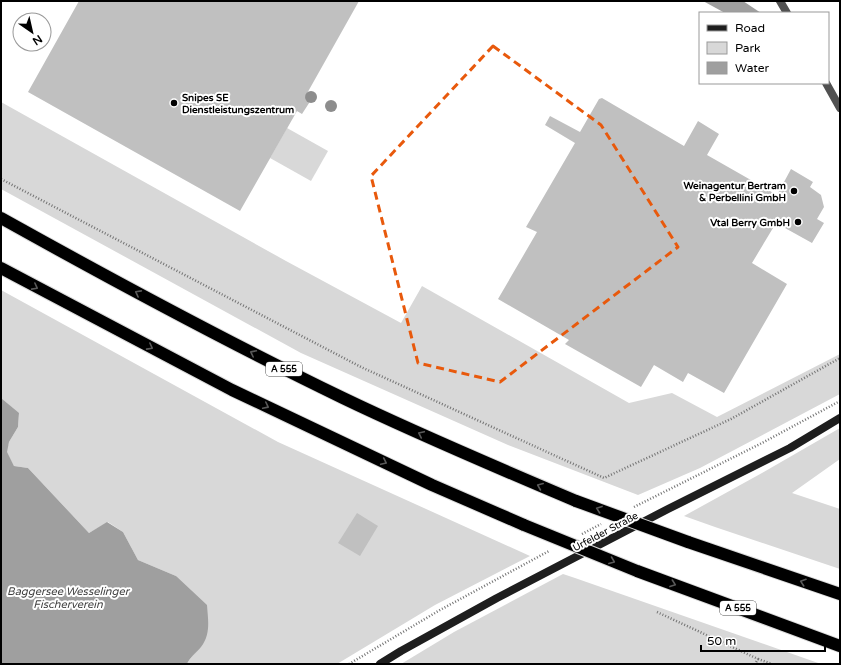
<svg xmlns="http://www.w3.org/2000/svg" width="841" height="665" font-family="'Varela Round',sans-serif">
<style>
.green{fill:#d8d8d8}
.water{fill:#9f9f9f}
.building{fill:#c0c0c0}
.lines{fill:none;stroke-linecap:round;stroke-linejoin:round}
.motorway-casing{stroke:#dbdbdb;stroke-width:14}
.path{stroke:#737373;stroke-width:2.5;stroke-dasharray:1 2;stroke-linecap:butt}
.minor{stroke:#515151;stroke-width:8}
.secondary{stroke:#1e1e1e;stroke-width:8}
.motorway{stroke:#000;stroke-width:12}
.motorway-bridge-casing{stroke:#dbdbdb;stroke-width:14;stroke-linecap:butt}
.motorway-bridge{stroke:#000;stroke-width:12}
.tree{fill:#8d8d8d}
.oneway{stroke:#595959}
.marked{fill:none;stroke:#e8590c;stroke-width:3;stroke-dasharray:8 5;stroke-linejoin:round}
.poi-dot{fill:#000;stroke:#fff;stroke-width:1.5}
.labels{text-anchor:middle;stroke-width:4;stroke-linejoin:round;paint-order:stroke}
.shield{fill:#fff;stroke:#4c4c4c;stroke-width:1}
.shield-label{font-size:9px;font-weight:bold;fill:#000}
.poi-label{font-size:10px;font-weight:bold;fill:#000;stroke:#fff;text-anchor:end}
.street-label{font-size:10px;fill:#000;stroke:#fff}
.water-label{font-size:11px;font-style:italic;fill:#404040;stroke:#fff}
</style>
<rect width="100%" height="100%" fill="#fff"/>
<g class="green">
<path d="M1 102 286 261 401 323 422 286 629 403 672 393 717 417 840 354V394L700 468 638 495 508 445 301 353 1 189Z"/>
<path d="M287 128 328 151 311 181 270 158Z"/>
<path d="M1 290 278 442 530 556 435 605 337 664H187L189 660 202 645 176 576 138 560 123 532 108 522 89 533 28 468 14 466 6 452 9 442 18 427 19 414 1 398Z"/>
<path d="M840 428V459L792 493 840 509V569L715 527 684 516 762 473Z"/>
<path d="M563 574 575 578 821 664H401L454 632Z"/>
</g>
<g class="water">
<path d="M703 1H743L761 13H725Z"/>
<path d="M1 398 19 413 18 427 9 442 7 452 14 466 28 468 89 533 107 522 123 532 138 560 176 576 207 605C208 620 211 634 201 647 196 653 190 657 187 664H1Z"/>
</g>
<g class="building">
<path d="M79 1H359L305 97 311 100 302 114 297 111 240 211 28 92Z"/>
<path d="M602 98 684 146 698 121 719 134 707 155 777 195 791 169 813 182 810 187 821 195 824 207 817 219 824 223 812 243 776 223 752 263 787 284 724 393 688 373 683 382 654 365 641 387 565 344 569 340 498 299 537 232 526 227 575 143 545 125 550 116 580 132 599 99Z"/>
<path d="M357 513 378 526 360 556 338 543Z"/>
</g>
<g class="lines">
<defs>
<g id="motorway">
<path d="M1 218C114 281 227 342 343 398 420 435 498 468 576 501"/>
<path d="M1 268 232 390 432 485 524 525"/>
<path d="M688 542 840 594"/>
<path d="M637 571 840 646"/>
</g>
</defs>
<use href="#motorway" class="motorway-casing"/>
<g class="path">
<path d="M1 179 361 367 604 478 731 419 840 358"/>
<path d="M634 507 762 443 840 401"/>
<path d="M582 534 601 524"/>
<path d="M657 612 758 659 755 664"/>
<path d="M758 659 772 664"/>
<path d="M349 664 440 610 549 551"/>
</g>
<g class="minor">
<path d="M780 1 787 13"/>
<path d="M826 83 840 108"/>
</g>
<path class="secondary" d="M380 664 401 651 497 598 668 509 790 448 840 418"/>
<use href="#motorway" class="motorway"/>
<defs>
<g id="motorway-bridge">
<path d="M576 501 688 542"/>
<path d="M524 525 637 571"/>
</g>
</defs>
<use href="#motorway-bridge" class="motorway-bridge-casing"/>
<use href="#motorway-bridge" class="motorway-bridge"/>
</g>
<g class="tree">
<circle cx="311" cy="97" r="6"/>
<circle cx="331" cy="106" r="6"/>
</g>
<defs><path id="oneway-chevron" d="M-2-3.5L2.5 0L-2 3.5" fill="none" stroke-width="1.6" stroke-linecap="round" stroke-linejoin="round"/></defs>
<g class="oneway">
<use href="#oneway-chevron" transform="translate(35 287) rotate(28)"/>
<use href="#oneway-chevron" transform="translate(138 293) rotate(-152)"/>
<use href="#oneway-chevron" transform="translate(150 347) rotate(28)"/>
<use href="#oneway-chevron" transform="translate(253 353) rotate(-153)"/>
<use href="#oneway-chevron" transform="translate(266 406) rotate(26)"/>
<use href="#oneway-chevron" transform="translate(421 434) rotate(-155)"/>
<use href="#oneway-chevron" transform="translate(384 462) rotate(25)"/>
<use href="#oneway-chevron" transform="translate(540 486) rotate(-157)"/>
<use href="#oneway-chevron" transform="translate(599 509) rotate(-160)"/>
<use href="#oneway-chevron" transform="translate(612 561) rotate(22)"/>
<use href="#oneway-chevron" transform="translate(803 582) rotate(-161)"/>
<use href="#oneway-chevron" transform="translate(673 584) rotate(20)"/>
</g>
<path class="marked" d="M493 46 601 125 678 247 500 382 418 363 371 176Z"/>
<g class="poi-dot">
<circle cx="174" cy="103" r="4"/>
<circle cx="794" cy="191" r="4"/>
<circle cx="798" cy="222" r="4"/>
</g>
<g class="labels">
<g class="shield">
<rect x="266" y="362" width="36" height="14" rx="3"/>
<rect x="720" y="601" width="36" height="14" rx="3"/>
</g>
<g class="shield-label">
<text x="284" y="372">A 555</text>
<text x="738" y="611">A 555</text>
</g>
<g class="poi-label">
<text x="182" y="101" text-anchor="start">Snipes SE<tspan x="182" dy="12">Dienstleistungszentrum</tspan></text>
<text x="786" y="189">Weinagentur Bertram<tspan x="786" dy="12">&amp; Perbellini GmbH</tspan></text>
<text x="790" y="226">Vtal Berry GmbH</text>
</g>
<g class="street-label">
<text transform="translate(605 531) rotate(-28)" y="4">Urfelder Straße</text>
</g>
<g class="water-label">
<text x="68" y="595">Baggersee Wesselinger<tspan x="68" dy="13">Fischerverein</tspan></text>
</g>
</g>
<rect width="841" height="665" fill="none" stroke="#000000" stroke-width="4"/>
<rect x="699" y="12" width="130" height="72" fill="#ffffff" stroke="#999999"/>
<rect x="707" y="25" width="20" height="6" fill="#1e1e1e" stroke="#999999"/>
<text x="735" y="32" font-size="12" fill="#000000">Road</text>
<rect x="707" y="42" width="20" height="12" fill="#d8d8d8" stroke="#999999"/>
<text x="735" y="52" font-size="12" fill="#000000">Park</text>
<rect x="707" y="62" width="20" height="12" fill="#9f9f9f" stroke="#999999"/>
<text x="735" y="72" font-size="12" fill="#000000">Water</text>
<g transform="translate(32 32) rotate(146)"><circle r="19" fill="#ffffff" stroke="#999999"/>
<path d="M0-3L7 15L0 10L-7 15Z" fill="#000000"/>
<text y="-6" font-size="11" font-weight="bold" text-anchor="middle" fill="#000000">N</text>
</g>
<path d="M701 645v6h124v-6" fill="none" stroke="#000000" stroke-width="2"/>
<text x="707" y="645" font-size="12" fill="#000000" stroke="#ffffff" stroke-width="3" paint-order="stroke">50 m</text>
</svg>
